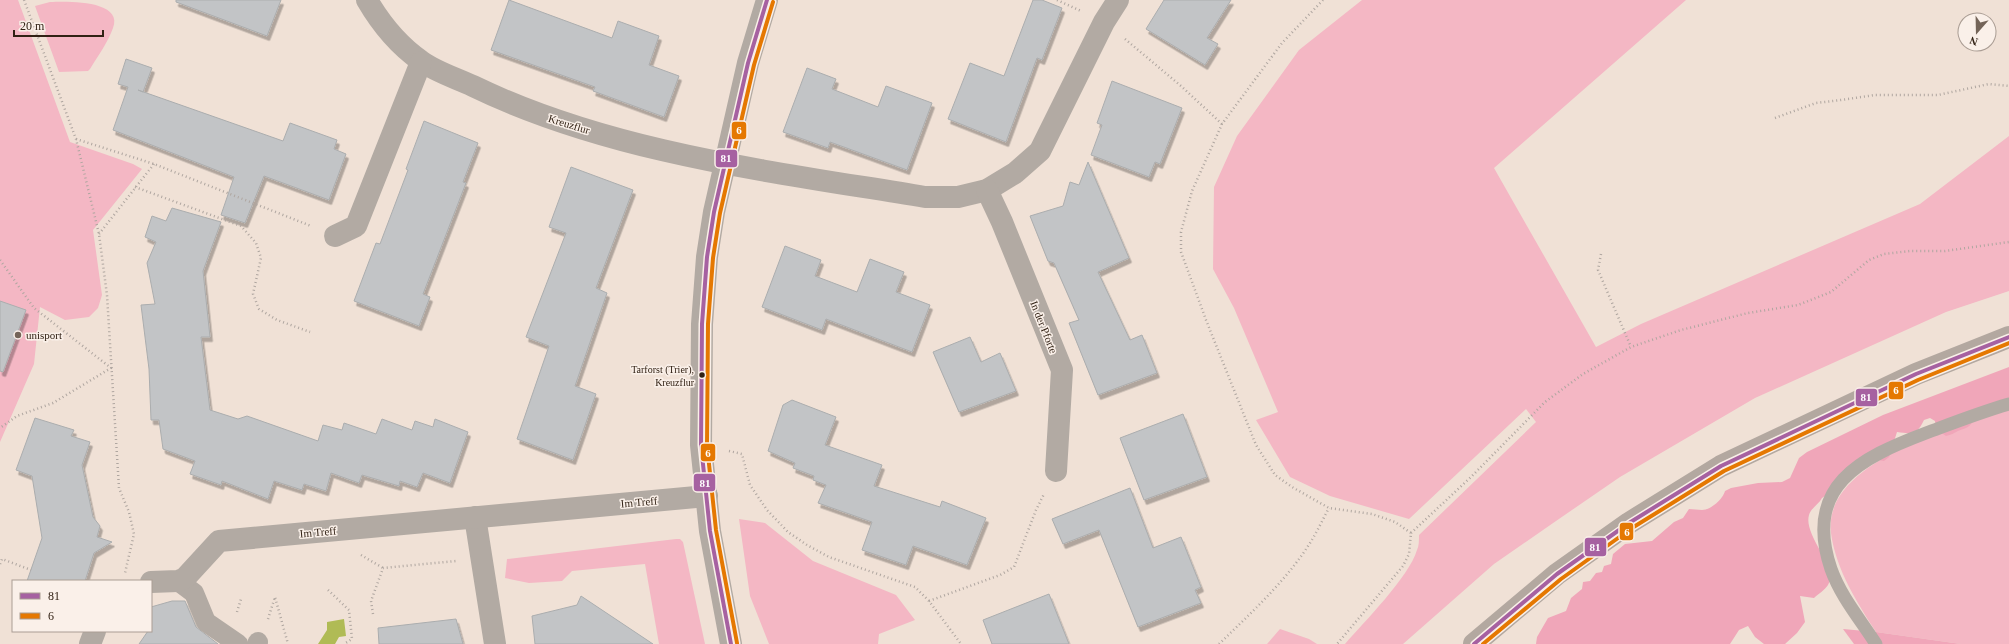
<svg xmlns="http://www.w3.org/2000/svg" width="2009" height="644" font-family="'Times New Roman',serif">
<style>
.green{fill:#f4b7c4}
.forest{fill:#f0a6b9}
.water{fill:#b0bb55}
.building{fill:#c2c4c6;stroke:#abadae;filter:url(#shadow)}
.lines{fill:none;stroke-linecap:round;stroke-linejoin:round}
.path{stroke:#afa6a0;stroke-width:2.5;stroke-dasharray:1 3;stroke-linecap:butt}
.service{stroke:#b2aaa3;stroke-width:13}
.pedestrian{stroke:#b2aaa3;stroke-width:20}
.minor{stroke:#b2aaa3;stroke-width:22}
.secondary{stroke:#b3a8a0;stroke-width:22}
.bus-1-casing{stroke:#faf0e9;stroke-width:7}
.bus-2-casing{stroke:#faf0e9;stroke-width:7}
.bus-1{stroke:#a661a1;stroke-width:4}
.bus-2{stroke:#e57801;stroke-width:4}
.poi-dot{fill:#746458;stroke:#faf0e9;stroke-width:1.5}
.bus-dot{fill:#312114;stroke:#faf0e9;stroke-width:1.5}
.labels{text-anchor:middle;stroke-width:3;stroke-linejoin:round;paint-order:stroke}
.bus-label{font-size:10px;fill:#312114;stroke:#faf0e9;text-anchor:end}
.street-label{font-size:11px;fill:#312114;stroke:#faf0e9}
.poi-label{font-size:11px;fill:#312114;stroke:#faf0e9;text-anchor:start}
.line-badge{stroke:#faf0e9;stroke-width:1.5}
.badge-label{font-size:11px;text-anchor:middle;font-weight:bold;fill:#fff}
</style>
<defs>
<filter id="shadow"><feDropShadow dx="2.5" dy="4.5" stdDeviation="0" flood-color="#0004"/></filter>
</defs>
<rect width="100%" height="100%" fill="#f0e1d6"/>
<g class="green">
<path d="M0 0H18L70 142 133 164 142 169 93 230 102 295 98 308 89 317 65 320 40 307 34 364 0 442Z"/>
<path d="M1362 0H1686L1494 168 1596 347 1641 324 1920 204 2009 136V291L1946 312 1755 398 1620 477 1556 521 1494 564 1403 644H1345C1364 622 1409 577 1417 550 1419 546 1419 540 1419 535L1536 422 1526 409 1409 519 1330 496 1290 477 1256 420 1278 412 1234 308 1213 269 1214 187 1237 136 1299 50Z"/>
<path d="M50 2C67 1 124 0 113 28 108 42 98 56 90 69L88 71 59 72 35 6Z"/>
<path d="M2009 408V644H1961L1876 632C1857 602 1836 570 1831 533 1822 461 1959 426 2009 408Z"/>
<path d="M739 519 765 523 813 561 896 595 915 620 879 634 878 644H769L750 596Z"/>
<path d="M676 539H680L683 542 705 644H659L645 564 572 571 562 581 529 583 505 578 507 559Z"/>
<path d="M1280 629 1309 639 1317 644H1267Z"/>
</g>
<g class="forest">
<path d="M2009 367V399L1974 410C1972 425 1973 426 1958 431 1954 433 1951 435 1946 436L1936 429 1935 421 1930 418 1924 420C1917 435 1912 434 1897 432L1889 457 1884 461 1878 460 1822 498C1819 504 1811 508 1809 515 1803 535 1839 568 1828 585 1825 590 1818 594 1814 598L1800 596 1805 622 1797 633 1785 644H1764L1755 637 1748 626 1739 630 1730 644H1536L1537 637 1548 618 1566 611 1571 598 1582 589 1583 582 1590 581 1596 573 1602 572 1604 566 1611 564 1613 554 1625 544 1652 541 1674 522 1683 518 1689 509C1693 509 1698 510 1702 510 1711 510 1723 499 1725 491L1731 488 1758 483 1782 482 1790 478 1799 458 1807 452 1883 415Z"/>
<path d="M1843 629 1876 632 1961 644H1854Z"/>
</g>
<path class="water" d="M344 619 346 636 339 637 335 644H318L327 630V622Z"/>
<g class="building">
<path d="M176 0H281L267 36 176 2Z"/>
<path d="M509 0 612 38 618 21 659 36 649 65 679 76 664 117 593 91 595 87 491 50Z"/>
<path d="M1033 0H1042L1062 8 1042 60 1037 58 1006 142 948 119 970 63 1004 76Z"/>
<path d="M1164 0H1231L1207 38 1218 44 1205 65 1146 29Z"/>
<path d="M126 59 152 68 143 92 138 90 283 141 290 123 337 140 334 149 346 154 329 200 264 176 245 223 221 215 234 177 113 130 128 87 118 84Z"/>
<path d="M807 68 836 79 832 89 878 107 886 86 932 103 907 170 830 142 828 148 783 132Z"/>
<path d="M1112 81 1182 108 1160 164 1155 162 1149 177 1091 155 1102 125 1097 123Z"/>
<path d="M424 121 478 143 463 182 466 183 423 294 430 297 419 326 354 301 376 243 380 244 408 170 406 169Z"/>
<path d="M1088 162 1129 258 1098 272 1130 340 1142 335 1157 373 1098 395 1069 323 1079 320 1054 263 1048 261 1030 216 1063 206 1070 182 1079 185Z"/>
<path d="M571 167 633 190 596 288 607 293 575 386 596 394 573 460 517 439 549 346 526 337 566 233 549 227Z"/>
<path d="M172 208 221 222 203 271 210 337H201L210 410 238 419 247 416 318 441 323 425 342 430 344 423 376 434 382 419 412 430 415 421 433 427 435 419 468 432 450 483 423 473 417 487 400 481 399 486 362 475 359 483 331 473 326 491 304 484 302 490 274 481 268 499 222 481 221 485 190 474 195 461 163 449 159 420H151L149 369 141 305 155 304 147 263 156 242 145 237 152 216 166 221Z"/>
<path d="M785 246 821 260 815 276 857 292 870 259 904 272 896 292 930 305 912 352 826 319 822 330 762 307Z"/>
<path d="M0 301 26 310 3 372 0 371Z"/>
<path d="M970 337 981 362 1000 353 1016 391 959 412 933 352Z"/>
<path d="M792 400 836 417 825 445 882 465 874 486 940 507 942 501 986 518 967 565 913 546 906 565 862 550 872 522 818 503 826 485 813 480 814 476 793 468 795 463 768 451 783 405Z"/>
<path d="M1183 414 1207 477 1144 500 1120 438Z"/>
<path d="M35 418 74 430 71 436 90 442 82 465 93 517 100 526 97 537 112 542 94 553 85 581H27L42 538 32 476 16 470Z"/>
<path d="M1130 488 1153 548 1181 537 1201 587 1195 590 1201 603 1138 627 1099 530 1063 544 1052 519Z"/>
<path d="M1049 594 1069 644H992L983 620Z"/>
<path d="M581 596 653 644H535L532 616 577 605Z"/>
<path d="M172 601H185L196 627 218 644H139L148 631H151V607Z"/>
<path d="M456 619 463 644H379L378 628Z"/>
</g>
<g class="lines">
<g class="path">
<path d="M24 0 76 139 99 234 107 295 119 488 129 512 134 534 125 573"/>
<path d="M1057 0 1081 11"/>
<path d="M1323 0 1282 43 1222 124 1192 191 1181 232V252L1206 320 1256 445 1275 475 1292 487 1329 508 1372 514 1395 522 1411 533 1409 554 1403 566 1337 644"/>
<path d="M1125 39 1181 86 1222 124"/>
<path d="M1775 118 1816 103 1841 100 1875 95H1938L1989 84 2009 86"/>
<path d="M76 139 154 164 311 226"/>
<path d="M135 187 241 226 256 243 261 258 253 294 259 309 277 320 310 332"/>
<path d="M99 234 154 164"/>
<path d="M1601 254 1598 270 1631 347"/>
<path d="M0 260 34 308 111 368 53 403 17 416 0 428"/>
<path d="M729 451 742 454 750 485 767 510 788 532 807 545 829 557 915 587 929 601 961 644"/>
<path d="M1411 533 1471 477 1545 402 1583 374 1631 347 1681 330 1748 313 1798 305 1831 292 1869 260 1884 254 1910 251H1945L2009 242"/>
<path d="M361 555 383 568"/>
<path d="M0 564 2 559 31 570"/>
<path d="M328 590 349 610 352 639 344 644"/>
<path d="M929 601 1000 575 1014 567 1036 510 1044 494"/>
<path d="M237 612 241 599"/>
<path d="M373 614 371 601 383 568 456 561"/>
<path d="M268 619 275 597 288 644"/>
<path d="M1219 644C1251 613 1286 581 1310 543 1317 532 1323 519 1329 508"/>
</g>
<path class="service" d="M1876 644C1860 619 1841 597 1831 569 1803 486 1860 458 1926 433 1953 423 1981 412 2009 404"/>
<g class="pedestrian">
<path d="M178 581 194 593 206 622 238 644"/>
<path d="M257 644 258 642"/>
</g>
<g class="minor">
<path d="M367 0C381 24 398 45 421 61 436 72 456 78 473 86 611 153 775 172 925 197H958L987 190 1015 173 1040 151 1104 22 1118 0"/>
<path d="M987 190 1002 222 1062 370 1056 471"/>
<path d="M335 236 356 226 421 62"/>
<path d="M475 517 495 644"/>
<path d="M151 582 178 581 185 578 219 541 707 496"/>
<path d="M90 644 95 631"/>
<path d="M731 644 710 531 701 445 702 324 707 257 714 212 748 63 767 0"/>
</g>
<path class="secondary" d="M1474 644 1557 574 1629 523 1721 466 1916 374 2009 337"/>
<defs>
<g id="bus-1">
<path d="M731 644 710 531 701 445 702 324 707 257 714 212 748 63 767 0"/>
<path d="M1474 644 1557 574 1629 523 1721 466 1916 374 2009 337"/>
</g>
<g id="bus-2">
<path d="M737 643 716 530 707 445 708 324 713 258 720 213 754 65 773 2"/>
<path d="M1483 644 1561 579 1632 528 1724 471 1918 380 2009 343"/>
</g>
</defs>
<use href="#bus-1" class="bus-1-casing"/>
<use href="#bus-2" class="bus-2-casing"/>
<use href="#bus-1" class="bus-1"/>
<use href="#bus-2" class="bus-2"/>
</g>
<circle class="poi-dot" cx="18" cy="335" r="4"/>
<circle class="bus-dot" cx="702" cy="375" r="3.5"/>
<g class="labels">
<g class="bus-label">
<text x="694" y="373">Tarforst (Trier),<tspan x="694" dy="13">Kreuzflur</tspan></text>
</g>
<g class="street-label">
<text transform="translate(569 124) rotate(17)" y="4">Kreuzflur</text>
<text transform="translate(1044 327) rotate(68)" y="4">In der Pforte</text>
<text transform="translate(639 502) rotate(-5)" y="4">Im Treff</text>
<text transform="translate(318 532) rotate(-5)" y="4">Im Treff</text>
</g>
<g class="poi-label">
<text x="26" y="339">unisport</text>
</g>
</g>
<g class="line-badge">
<rect x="731" y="121" width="16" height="19" rx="4" fill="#e57801"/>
<rect x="715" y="149" width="23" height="19" rx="4" fill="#a661a1"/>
<rect x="1888" y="381" width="16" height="19" rx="4" fill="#e57801"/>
<rect x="1855" y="388" width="23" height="19" rx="4" fill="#a661a1"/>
<rect x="700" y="443" width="16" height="19" rx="4" fill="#e57801"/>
<rect x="693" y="473" width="23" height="19" rx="4" fill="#a661a1"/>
<rect x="1619" y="522" width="15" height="19" rx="4" fill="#e57801"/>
<rect x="1584" y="537" width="23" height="20" rx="4" fill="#a661a1"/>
</g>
<g class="badge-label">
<text x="739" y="134">6</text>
<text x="726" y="162">81</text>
<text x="1896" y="394">6</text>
<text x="1866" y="401">81</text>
<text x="708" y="457">6</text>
<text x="705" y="487">81</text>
<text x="1627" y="536">6</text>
<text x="1595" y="551">81</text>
</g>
<rect x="12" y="580" width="140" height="52" fill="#faf0e9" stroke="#aa9d94"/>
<rect x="20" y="593" width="20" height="6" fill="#a661a1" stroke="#aa9d94"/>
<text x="48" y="600" font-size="12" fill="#312114">81</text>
<rect x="20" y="613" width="20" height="6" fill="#e57801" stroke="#aa9d94"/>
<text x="48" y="620" font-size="12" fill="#312114">6</text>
<g transform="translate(1977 32) rotate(200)"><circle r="19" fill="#faf0e9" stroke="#aa9d94"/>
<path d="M0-3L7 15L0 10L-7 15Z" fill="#746458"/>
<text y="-6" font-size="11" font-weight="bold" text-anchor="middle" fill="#312114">N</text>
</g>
<path d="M14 30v6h89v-6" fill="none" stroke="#312114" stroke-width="2"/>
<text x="20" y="30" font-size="12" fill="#312114" stroke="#faf0e9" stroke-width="3" paint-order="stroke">20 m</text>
</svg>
